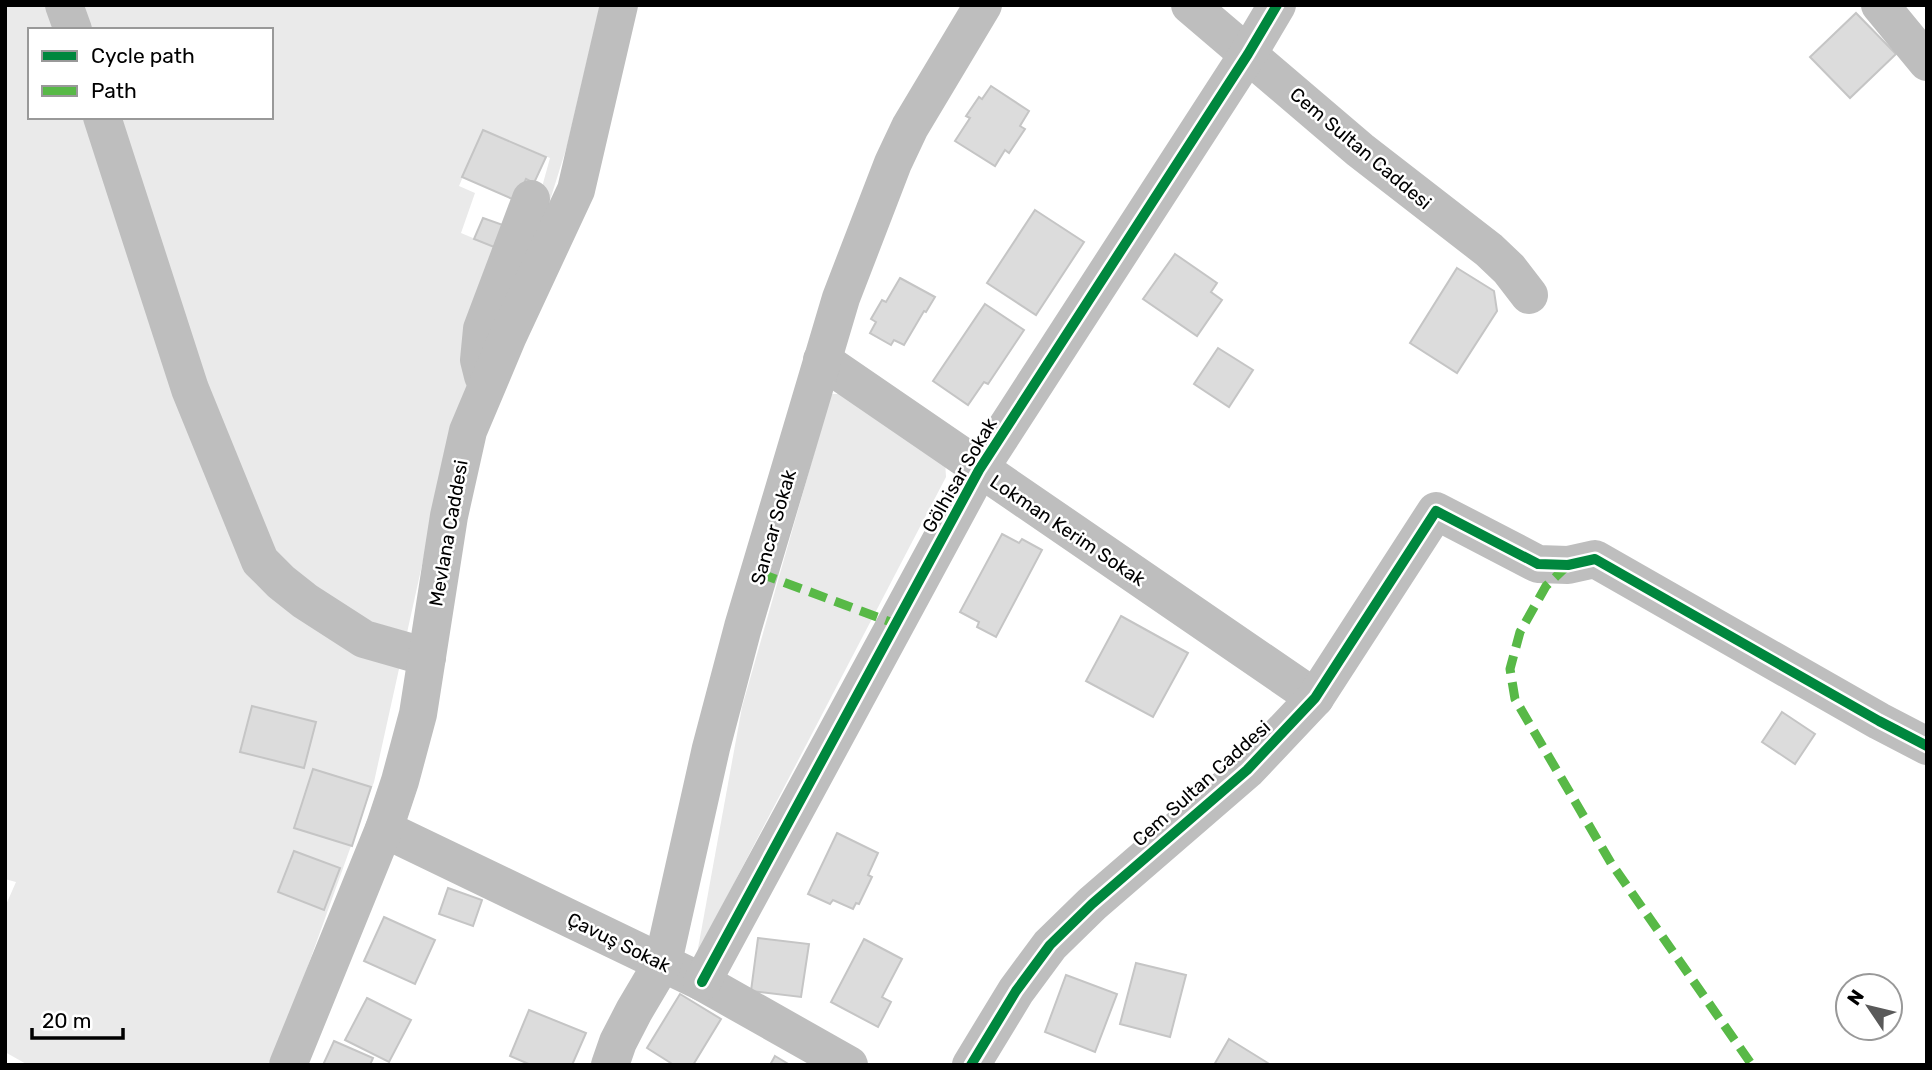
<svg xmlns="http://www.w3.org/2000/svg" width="1932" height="1070" font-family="Rubik,sans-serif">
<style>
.green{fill:#eaeaea;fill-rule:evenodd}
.building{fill:#dcdcdc;stroke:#c5c5c5;stroke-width:2}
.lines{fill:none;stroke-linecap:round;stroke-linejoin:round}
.minor{stroke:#bebebe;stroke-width:38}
.quiet{stroke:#58b947;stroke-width:9;stroke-dasharray:18 9;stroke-linecap:butt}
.cycleway-casing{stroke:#fff;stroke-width:15}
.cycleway{stroke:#00873e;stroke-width:10}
.labels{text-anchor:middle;stroke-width:5;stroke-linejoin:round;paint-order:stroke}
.street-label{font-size:19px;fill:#000;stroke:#fff}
</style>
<rect width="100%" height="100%" fill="#fff"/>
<g class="green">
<path d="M5 5H600L567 146 535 248 526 245 550 158 483 130 459 186 475 193 461 233 504 251 467 397 449 443 374 782 296 999 268 1065H28L5 1052V907L16 882 5 879ZM30 30H271V117H30Z"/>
<path d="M831 394H846L945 460 946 477 697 954 742 707Z"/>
</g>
<g class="building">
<path d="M1856 13 1896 54 1850 98 1810 57Z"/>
<path d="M991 86 1029 111 1020 126 1025 129 1009 153 1005 150 995 166 955 141 970 118 966 116 979 97 982 99Z"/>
<path d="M483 130 546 157 534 183 526 179 517 201 462 177Z"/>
<path d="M1035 210 1084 242 1036 315 987 283Z"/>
<path d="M483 218 503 225 494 247 474 239Z"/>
<path d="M1175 254 1217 283 1211 292 1222 300 1197 336 1143 299Z"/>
<path d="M1457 268 1494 291 1497 311 1457 373 1410 343Z"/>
<path d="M900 278 935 297 926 312 924 311 904 345 894 340 891 345 870 333 876 322 871 319 882 300 886 302Z"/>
<path d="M985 304 1024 330 988 384 984 382 968 405 933 381Z"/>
<path d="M1218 348 1253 370 1229 407 1194 384Z"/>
<path d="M1002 534 1019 543 1022 539 1042 550 996 637 977 627 979 622 960 612Z"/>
<path d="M1121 616 1188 653 1153 717 1086 681Z"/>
<path d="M252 706 316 722 304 768 240 752Z"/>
<path d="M1782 712 1815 734 1795 764 1762 742Z"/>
<path d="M313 769 371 787 352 846 294 828Z"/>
<path d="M837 833 878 853 868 875 872 877 859 904 856 903 853 909 833 900 830 904 808 894Z"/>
<path d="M294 851 340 868 324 910 278 892Z"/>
<path d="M448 888 482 900 473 926 439 914Z"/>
<path d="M384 917 435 940 415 984 364 961Z"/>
<path d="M758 938 809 944 801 997 751 991Z"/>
<path d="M864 939 902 959 882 997 891 1002 878 1027 831 1002Z"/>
<path d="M1136 963 1186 975 1170 1037 1120 1024Z"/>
<path d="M1066 975 1117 994 1095 1052 1045 1032Z"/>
<path d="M680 994 721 1019 693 1065H674L647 1048Z"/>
<path d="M367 998 411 1020 389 1062 345 1040Z"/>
<path d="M529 1010 586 1033 572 1065H531L510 1056Z"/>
<path d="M1229 1039 1271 1065H1214Z"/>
<path d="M334 1041 373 1058 370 1065H323Z"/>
<path d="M775 1056 790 1065H770Z"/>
</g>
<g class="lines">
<g class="minor">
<path d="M64 5 73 30"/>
<path d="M1190 5 1360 150 1489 250 1509 269 1529 295"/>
<path d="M1880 5 1927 62"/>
<path d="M102 117 190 389 260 561 281 582 305 601 364 639 427 657"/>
<path d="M822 360 1315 698"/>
<path d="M483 376 479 360 482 329 531 199"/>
<path d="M384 829 702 982 849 1065"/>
<path d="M702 982 979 470 1248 54 1277 5"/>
<path d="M288 1065 384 829 400 781 418 714 449 516 468 431 508 336 576 190 619 5"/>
<path d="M610 1065 618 1042 634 1011 663 962 711 748 743 627 841 298 893 163 910 127 983 5"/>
<path d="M971 1065 1016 991 1050 945 1092 904 1247 770 1315 698 1436 511 1538 564 1568 565 1595 559 1879 721 1927 746"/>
</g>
<g class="quiet">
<path d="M1568 565 1546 586 1520 632 1510 669 1515 699 1611 863 1752 1065"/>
<path d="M759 573 896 624"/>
</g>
<defs>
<g id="cycleway">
<path d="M702 982 979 470 1248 54 1277 5"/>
<path d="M971 1065 1016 991 1050 945 1092 904 1247 770 1315 698 1436 511 1538 564 1568 565 1595 559 1879 721 1927 746"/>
</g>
</defs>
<use href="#cycleway" class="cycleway-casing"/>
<use href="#cycleway" class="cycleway"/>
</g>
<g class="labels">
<g class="street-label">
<text transform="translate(1361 148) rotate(40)" y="7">Cem Sultan Caddesi</text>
<text transform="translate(959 475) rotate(-60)" y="7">Gölhisar Sokak</text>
<text transform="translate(773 527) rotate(-74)" y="7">Sancar Sokak</text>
<text transform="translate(1068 530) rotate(34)" y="7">Lokman Kerim Sokak</text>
<text transform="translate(448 533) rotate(-80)" y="7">Mevlana Caddesi</text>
<text transform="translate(1201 783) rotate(-42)" y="7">Cem Sultan Caddesi</text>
<text transform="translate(619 942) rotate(26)" y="7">Çavuş Sokak</text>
</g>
</g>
<rect width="1932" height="1070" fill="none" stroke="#000000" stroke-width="14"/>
<rect x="28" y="28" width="245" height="91" fill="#ffffff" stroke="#999999" stroke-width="2"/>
<rect x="42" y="51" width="35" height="10" fill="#00873e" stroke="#999999" stroke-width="2"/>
<text x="91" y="63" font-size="21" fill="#000000">Cycle path</text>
<rect x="42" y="86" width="35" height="10" fill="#58b947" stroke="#999999" stroke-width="2"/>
<text x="91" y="98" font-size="21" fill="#000000">Path</text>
<g transform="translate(1869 1007) rotate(305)"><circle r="33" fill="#ffffff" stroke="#999999" stroke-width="2"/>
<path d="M0-5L12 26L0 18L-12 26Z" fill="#595959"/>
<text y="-10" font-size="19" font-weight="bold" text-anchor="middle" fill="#000000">N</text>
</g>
<path d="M32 1028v10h91v-10" fill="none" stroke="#000000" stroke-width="3.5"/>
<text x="42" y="1028" font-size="21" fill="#000000" stroke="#ffffff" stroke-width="5" paint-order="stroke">20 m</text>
</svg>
